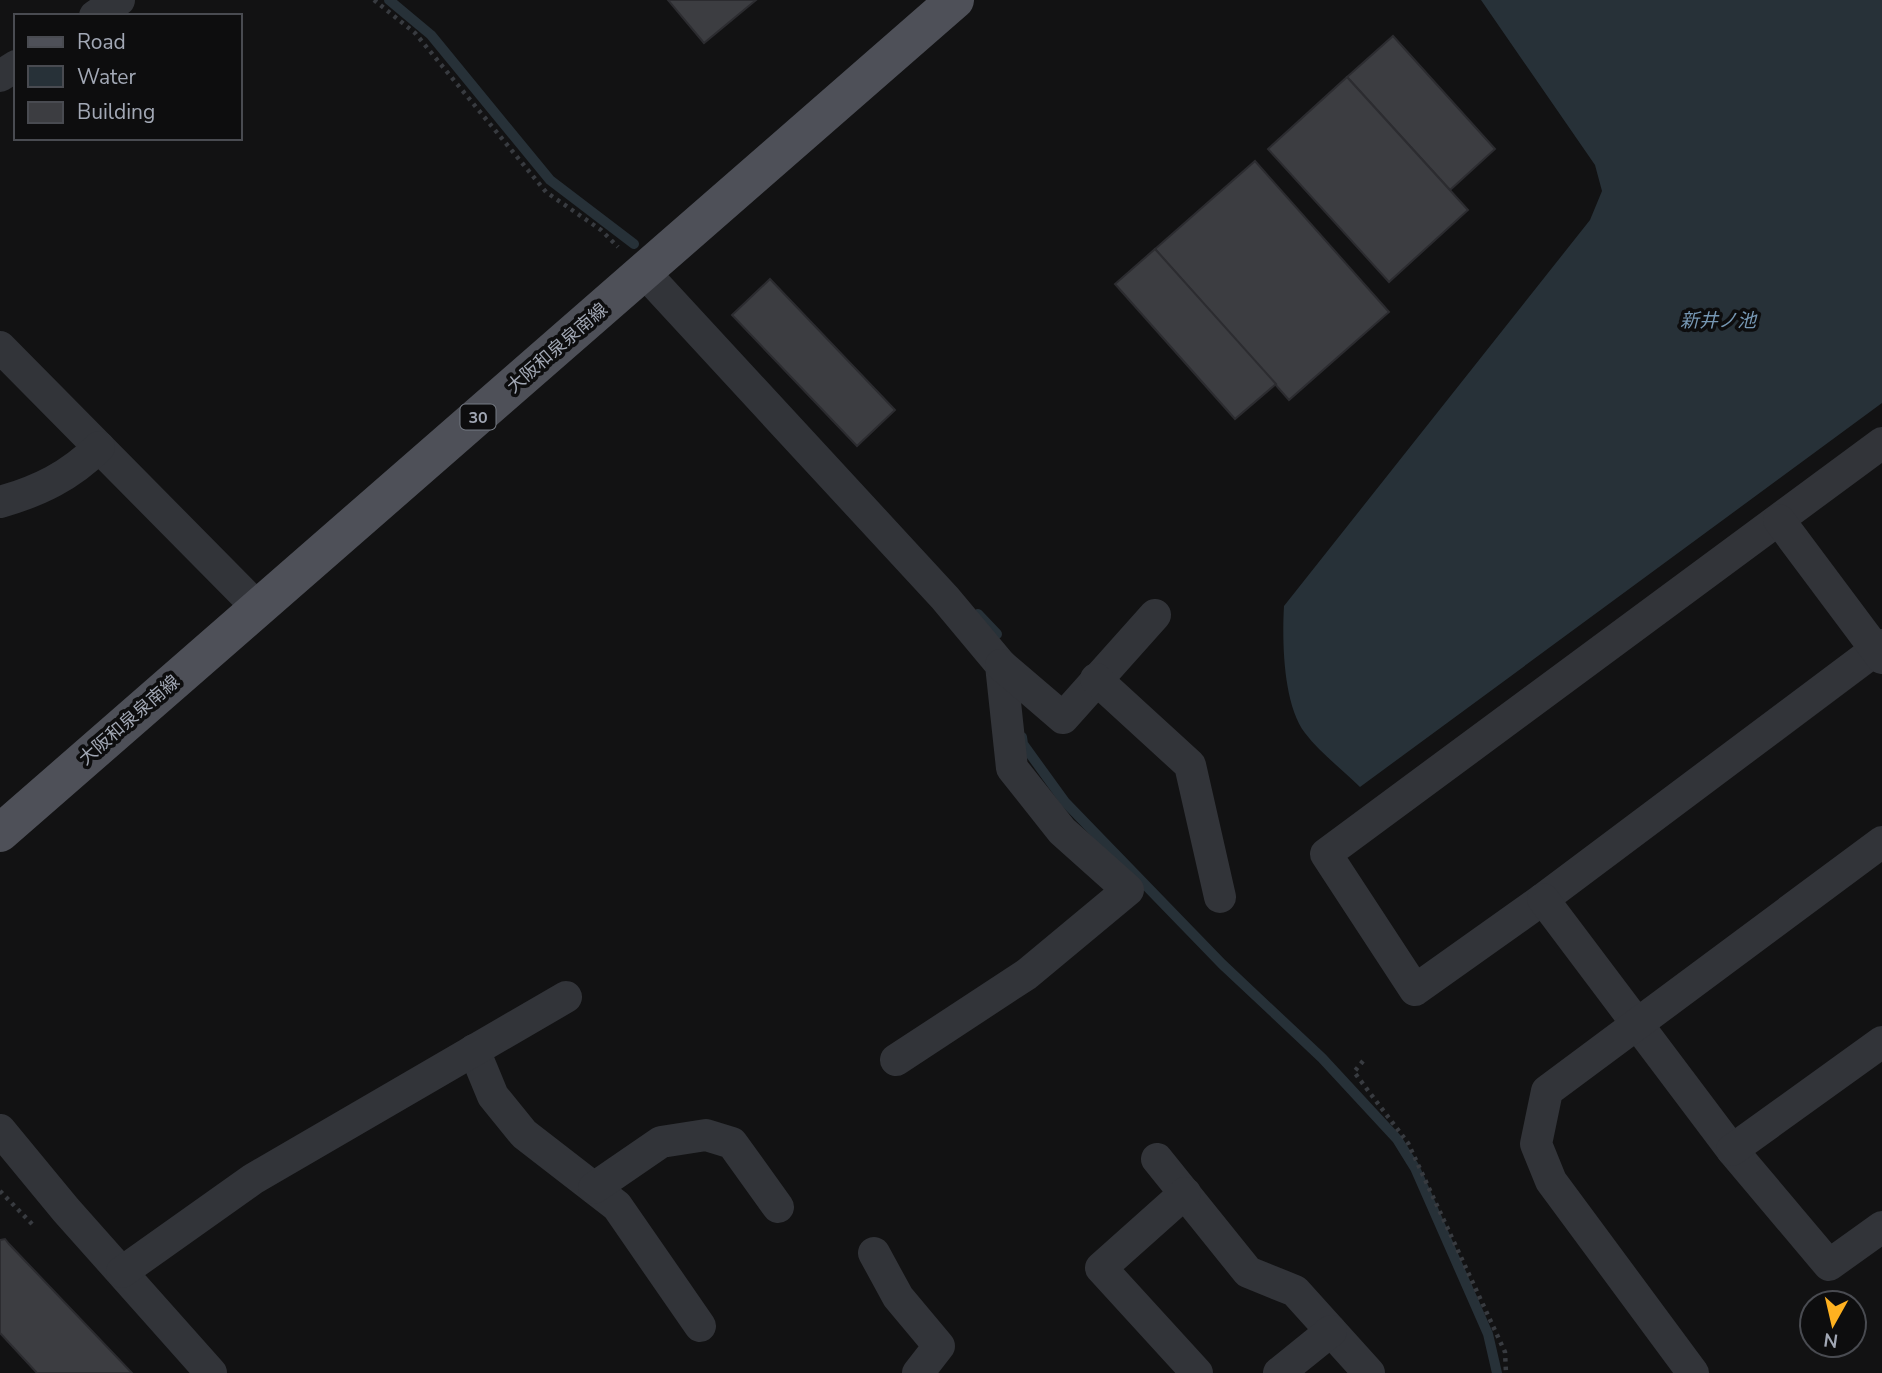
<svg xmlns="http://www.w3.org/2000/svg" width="1882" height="1373" font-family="'Nunito Sans','Noto Sans JP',sans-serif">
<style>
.water{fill:#273138}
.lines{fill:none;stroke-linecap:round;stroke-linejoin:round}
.stream{stroke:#273138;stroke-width:10}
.building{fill:#3c3d41;stroke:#2c2c30;stroke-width:2}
.path{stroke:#383b40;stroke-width:4.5;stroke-dasharray:3.5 5;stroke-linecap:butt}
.street{stroke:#323439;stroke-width:32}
.primary{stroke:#4e5058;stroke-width:38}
.labels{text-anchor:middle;stroke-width:7;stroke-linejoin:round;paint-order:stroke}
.shield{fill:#0d0d0e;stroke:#757a83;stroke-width:2}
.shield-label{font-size:16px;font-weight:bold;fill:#a2a8b5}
.street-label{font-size:18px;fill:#a2a8b5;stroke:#0d0d0e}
.water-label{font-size:19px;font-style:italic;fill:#7697b3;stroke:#0d0d0e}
</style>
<rect width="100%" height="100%" fill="#121213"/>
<path class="water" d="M1481 0H1882V403L1360 787C1342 769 1320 753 1305 733 1283 704 1282 641 1284 606L1590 220 1602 191 1595 165Z"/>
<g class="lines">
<g class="stream">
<path d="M389 0 431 35 550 180 634 244"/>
<path d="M978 614 997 634"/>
<path d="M1022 737 1023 744 1065 802 1222 964 1322 1058 1397 1139 1415 1168 1488 1334 1497 1373"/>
</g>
</g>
<g class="building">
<path d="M668 0H756L704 43Z"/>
<path d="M1393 36 1495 149 1450 190 1347 77Z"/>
<path d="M1347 77 1468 210 1389 282 1268 149Z"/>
<path d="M1255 161 1389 312 1289 400 1155 249Z"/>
<path d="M1155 249 1276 384 1235 419 1115 284Z"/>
<path d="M770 279 895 410 857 446 732 315Z"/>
<path d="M5 1239 9 1244 132 1373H37L0 1333V1240Z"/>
</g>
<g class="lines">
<g class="path">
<path d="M374 0 415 33 546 192 601 230 618 247"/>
<path d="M1363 1061 1354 1072 1408 1143 1505 1352 1506 1373"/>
<path d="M0 1191 33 1225"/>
</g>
<g class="street">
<path d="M95 16 119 0"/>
<path d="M0 76 16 66"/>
<path d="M644 272 945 598 1001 665 1012 768 1062 831 1128 890 1027 974 896 1060"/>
<path d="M0 347 258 608"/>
<path d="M1882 443 1326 854 1415 990 1543 899 1882 645"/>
<path d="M0 502C39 491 70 476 99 447"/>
<path d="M1779 520 1882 658"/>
<path d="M1001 665 1063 718 1155 615"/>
<path d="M1096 679 1190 765 1220 897"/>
<path d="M1543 899 1732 1150 1829 1265 1882 1227"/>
<path d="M474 1050 493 1096 524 1134 617 1206 700 1326"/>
<path d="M0 1130 66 1210 211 1373"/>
<path d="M1732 1150 1882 1042"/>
<path d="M1157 1159 1248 1272 1295 1291 1369 1373"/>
<path d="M594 1188 661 1142 706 1135 732 1143 778 1207"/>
<path d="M1185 1193 1101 1268 1197 1373"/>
<path d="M874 1253 898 1297 939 1346 918 1373"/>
<path d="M122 1272 253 1179 566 997"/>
<path d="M1279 1373 1331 1331"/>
<path d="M1693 1373 1551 1181 1536 1144 1547 1091 1882 842"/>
</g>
<path class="primary" d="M0 833 955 0"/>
</g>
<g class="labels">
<rect class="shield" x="460.5" y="404.5" width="35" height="25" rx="5"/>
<g class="shield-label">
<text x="478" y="423">30</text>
</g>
<g class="street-label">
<text transform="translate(557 348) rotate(-41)" y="6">大阪和泉泉南線</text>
<text transform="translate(129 720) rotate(-41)" y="6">大阪和泉泉南線</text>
</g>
<g class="water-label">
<text x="1718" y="327">新井ノ池</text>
</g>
</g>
<rect x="14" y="14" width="228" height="126" fill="#0d0d0e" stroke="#494b51" stroke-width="2"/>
<rect x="28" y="37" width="35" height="10" fill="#4e5058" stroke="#494b51" stroke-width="2"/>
<text x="77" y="49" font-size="21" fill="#a2a8b5">Road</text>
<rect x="28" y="66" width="35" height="21" fill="#273138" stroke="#494b51" stroke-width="2"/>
<text x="77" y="84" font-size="21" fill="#a2a8b5">Water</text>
<rect x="28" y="102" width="35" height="21" fill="#3c3d41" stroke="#494b51" stroke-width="2"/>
<text x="77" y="119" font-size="21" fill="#a2a8b5">Building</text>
<g transform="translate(1833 1324) rotate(188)"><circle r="33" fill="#0d0d0e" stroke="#494b51" stroke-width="2"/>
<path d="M0-5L12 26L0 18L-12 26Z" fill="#feb120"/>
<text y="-10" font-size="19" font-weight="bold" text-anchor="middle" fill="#a2a8b5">N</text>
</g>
</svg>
